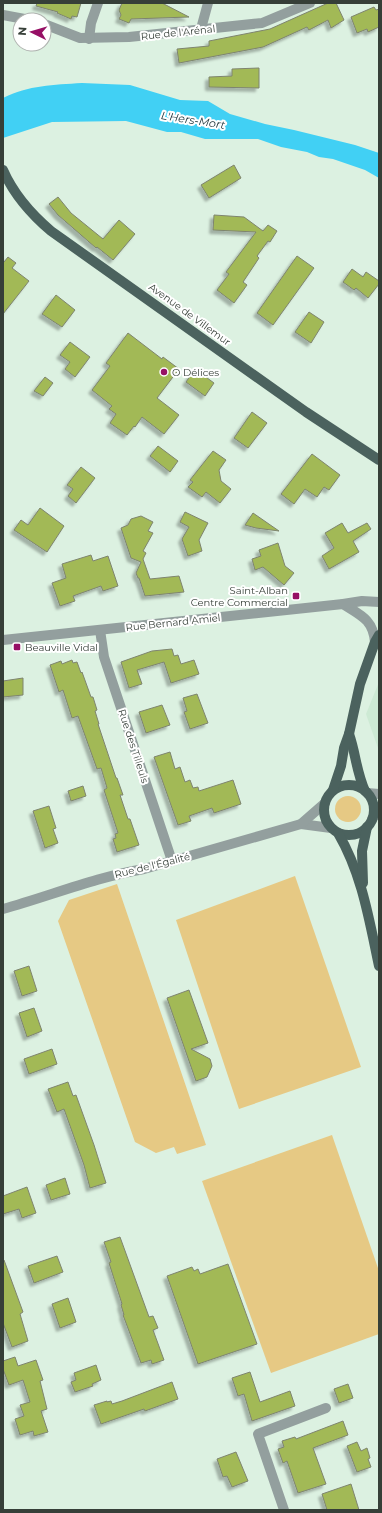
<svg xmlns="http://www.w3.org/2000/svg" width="382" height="1513" font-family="Montserrat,sans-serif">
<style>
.built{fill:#cdead4}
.green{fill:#e6c984}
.water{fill:#41d0f4}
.building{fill:#a2b956;stroke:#7e846f;filter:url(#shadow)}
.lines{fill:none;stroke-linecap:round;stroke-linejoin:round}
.minor{stroke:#939f9e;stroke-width:10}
.major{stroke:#4b625e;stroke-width:10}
.poi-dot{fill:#960f65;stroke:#fff;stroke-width:1.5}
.labels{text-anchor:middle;stroke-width:4;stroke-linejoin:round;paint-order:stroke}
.street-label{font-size:10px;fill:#363f38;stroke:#fff}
.poi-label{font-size:10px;fill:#363f38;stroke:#fff;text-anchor:start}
.water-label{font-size:11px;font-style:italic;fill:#172e35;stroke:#fff}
</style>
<defs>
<filter id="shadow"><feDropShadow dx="-3.5" dy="3.5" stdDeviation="1" flood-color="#0004"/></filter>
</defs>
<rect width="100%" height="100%" fill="#dcf1e1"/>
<path class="built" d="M379 682V751L366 714Z"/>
<g class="green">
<circle cx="348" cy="809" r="13"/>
<path d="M295 876 361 1067 239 1109 176 920Z"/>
<path d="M117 884 206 1145 177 1154 174 1147 156 1153 135 1142 58 921 69 900Z"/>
<path d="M332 1135 379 1271V1334L271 1373 202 1181Z"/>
</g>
<path class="water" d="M82 83 130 85 180 100 208 101 230 114 265 124 294 130 355 145 379 153V178L365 170 333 159 319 157 307 152 281 147 258 139H205L181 132H167L126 121 52 122 3 138V98C29 85 53 85 82 83Z"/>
<g class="building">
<path d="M37 3H81L77 17 72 16 71 19 57 13 58 12 36 6Z"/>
<path d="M122 3H162L189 17 131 19 129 23 119 19 121 15 119 10Z"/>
<path d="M328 3H336L344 20 331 28 328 20 309 30 307 27 263 47 179 63 177 49 209 46V41L270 29Z"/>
<path d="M374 7 376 10 379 9V27L368 32 367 29 357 33 351 17Z"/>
<path d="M259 68V88L209 87V77L232 76V69Z"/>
<path d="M234 165 241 178 209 198 201 185Z"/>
<path d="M58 197 71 213 103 239 119 220 135 234 113 260 97 247 96 248 58 215 49 204Z"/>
<path d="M214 215 244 217 263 231 268 225 277 231 270 242 268 241 257 256 259 258 243 282 247 285 234 303 217 290 229 274 226 272 256 232 213 230Z"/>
<path d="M297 256 314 268 273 325 257 313Z"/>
<path d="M8 257 16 263 12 268 29 281 3 314V262H4Z"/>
<path d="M352 269 363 277 366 272 379 281V284L368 298 356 288 354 290 343 282Z"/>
<path d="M56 295 75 310 62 327 42 314Z"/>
<path d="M309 312 324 322 311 343 295 332Z"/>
<path d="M128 333 162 359 163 357 179 369 157 398 179 415 164 434 142 417 135 427 134 426 127 435 110 423 116 414 109 409 112 406 92 390 110 366 106 363Z"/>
<path d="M70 342 90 357 75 377 65 369 70 362 60 355Z"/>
<path d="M195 369 214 383 205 396 186 382Z"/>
<path d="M45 377 53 383 43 396 34 391Z"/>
<path d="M252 412 267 423 248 448 234 438Z"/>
<path d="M158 446 178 461 170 472 150 456Z"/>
<path d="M213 451 226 460 219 470 221 481 231 489 220 503 206 492 202 497 188 487 193 482 190 480Z"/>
<path d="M312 454 340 475 329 490 324 487 317 497 305 489 294 504 281 494Z"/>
<path d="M81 467 95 478 76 503 68 496 73 489 67 485Z"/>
<path d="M40 508 64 526 47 552 14 530 21 520 28 525Z"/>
<path d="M185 512 208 523 199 540 202 551 188 556 182 539 189 527 180 522Z"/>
<path d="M253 513 279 531 256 528 245 525Z"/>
<path d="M141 516 153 522 148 531 153 533 143 551 146 553 143 559 150 579 179 576 184 592 145 596 139 578H138L136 573 141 562 131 558 121 528 128 525 131 519Z"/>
<path d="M342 523 348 533 367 523 371 529 353 541 359 552 329 569 322 556 334 548 325 533Z"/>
<path d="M278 543 285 566 294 573 284 585 263 567 255 570 252 559 261 556 259 550Z"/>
<path d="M91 555 93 561 108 556 118 586 103 591 101 586 73 596 75 601 60 606 52 583 66 578 62 564Z"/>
<path d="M172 649 174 656 178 655 181 664 194 660 199 674 171 683 164 662 137 670 142 684 129 688 121 662 152 651Z"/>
<path d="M72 660 73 663 77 662 81 673 82 672 91 697H93L97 710 95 711 99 724H98L116 778H117L123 795H120L128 819H130L139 845 117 852 113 839 116 838 115 834 118 833 104 790 107 788 101 768 97 769 78 716 72 718 63 690 59 692 50 665 61 661 62 664Z"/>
<path d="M23 678V695L3 697V681Z"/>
<path d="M197 694 208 723 190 729 184 712 187 711 183 698Z"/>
<path d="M162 705 170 725 146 733 139 712Z"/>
<path d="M170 752 175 769 180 767 185 782 190 780 193 788 198 787 199 791 233 780 241 804 214 813 212 808 189 816 191 821 178 825 154 757Z"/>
<path d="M83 786 86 796 71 801 68 791Z"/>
<path d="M49 806 56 828 53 829 58 843 45 848 33 811Z"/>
<path d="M29 966 37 991 22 996 14 971Z"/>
<path d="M189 990 208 1043 191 1049 210 1059 212 1066 207 1077 196 1081 167 998Z"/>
<path d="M34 1008 42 1031 27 1037 19 1013Z"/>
<path d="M52 1049 57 1064 29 1074 24 1059Z"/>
<path d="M68 1082 73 1096 76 1095 94 1145 106 1183 90 1188 84 1165 64 1109 57 1112 48 1089Z"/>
<path d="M65 1178 70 1194 51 1200 46 1185Z"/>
<path d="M27 1187 36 1213 22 1218 19 1209 3 1214V1196Z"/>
<path d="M120 1237 149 1317 153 1316 158 1328 153 1330 164 1360 152 1364 151 1360 141 1363 123 1315H124L121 1305 122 1304 109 1263 111 1262 104 1242Z"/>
<path d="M57 1256 63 1272 34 1283 28 1266Z"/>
<path d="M4 1260 23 1312 20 1314 28 1341 12 1347 3 1323V1261Z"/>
<path d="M228 1264 257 1344 198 1364 167 1276 192 1267 194 1271 198 1269 200 1274Z"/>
<path d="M68 1298 76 1322 60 1328 52 1304Z"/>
<path d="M15 1357 18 1366 36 1360 43 1380 40 1381 47 1409 41 1411 48 1432 34 1436 33 1431 20 1435 15 1419 24 1416 20 1405 30 1402 23 1380 9 1385 3 1369V1361Z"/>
<path d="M96 1365 101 1380 92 1384 93 1386 75 1392 71 1382 76 1380 74 1373Z"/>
<path d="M250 1372 260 1402 290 1391 295 1406 252 1421 244 1394 238 1396 232 1378Z"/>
<path d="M172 1382 178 1399 145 1411 144 1409 101 1424 94 1405 107 1401V1402L111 1401 112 1404 122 1401Z"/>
<path d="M348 1384 353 1398 339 1403 334 1389Z"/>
<path d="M343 1421 348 1435 313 1448 326 1484 298 1493 287 1461 283 1463 278 1449 284 1447 282 1441 295 1437 296 1439Z"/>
<path d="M357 1442 361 1451 367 1448 370 1458 368 1459 371 1467 357 1472 347 1446Z"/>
<path d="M236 1452 248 1481 232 1487 227 1476 223 1477 217 1459Z"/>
<path d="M351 1484 359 1510H327L322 1494Z"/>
</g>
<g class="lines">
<g class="minor">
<path d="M3 15 30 20"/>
<path d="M44 24 80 38 129 37 262 23 310 3"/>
<path d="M203 30 202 25 208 3"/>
<path d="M89 39 91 23 98 3"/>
<path d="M343 604C360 615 373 619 375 642"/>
<path d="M100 630 104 657 172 861"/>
<path d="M3 640 343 604 362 601 379 602"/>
<path d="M367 793 379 794"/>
<path d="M372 819 379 811"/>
<path d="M301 824 331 828"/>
<path d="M3 909C50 896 96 877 144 869L301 824 325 803"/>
<path d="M284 1510 258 1434 326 1408"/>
</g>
<g class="major">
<path d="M3 170C14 195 31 214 51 231L306 412 379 460"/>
<path d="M349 734C356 754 356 771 365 791"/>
<circle cx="349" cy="810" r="25"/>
<path d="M333 790 341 766 344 748 349 734 360 684 375 642 379 635"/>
<path d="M338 833C362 874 369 919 379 966"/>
<path d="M363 883 362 851 367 827"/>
</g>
</g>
<g class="poi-dot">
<circle cx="164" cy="372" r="4"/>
<rect x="292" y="592" width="8" height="8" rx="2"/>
<rect x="13" y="643" width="8" height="8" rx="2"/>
</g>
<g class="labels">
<g class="street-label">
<text transform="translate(178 32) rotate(-6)" y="4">Rue de l'Arénal</text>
<text transform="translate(190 314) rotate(36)" y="4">Avenue de Villemur</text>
<text transform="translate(173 622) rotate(-6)" y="4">Rue Bernard Amiel</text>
<text transform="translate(134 746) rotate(72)" y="4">Rue des Tilleuls</text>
<text transform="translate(152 865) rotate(-14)" y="4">Rue de l'Égalité</text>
</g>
<g class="poi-label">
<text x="172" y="376">O Délices</text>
<text x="288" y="594" text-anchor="end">Saint-Alban<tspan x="288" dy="12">Centre Commercial</tspan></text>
<text x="25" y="651">Beauville Vidal</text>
</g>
<g class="water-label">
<text transform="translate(193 120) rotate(9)" y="4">L'Hers-Mort</text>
</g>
</g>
<rect width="382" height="1513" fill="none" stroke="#363f38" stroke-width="8"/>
<g transform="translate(32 32) rotate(275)"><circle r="19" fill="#ffffff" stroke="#afb2af"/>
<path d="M0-3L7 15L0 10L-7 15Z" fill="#960f65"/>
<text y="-6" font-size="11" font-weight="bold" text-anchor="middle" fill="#363f38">N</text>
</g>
</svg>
